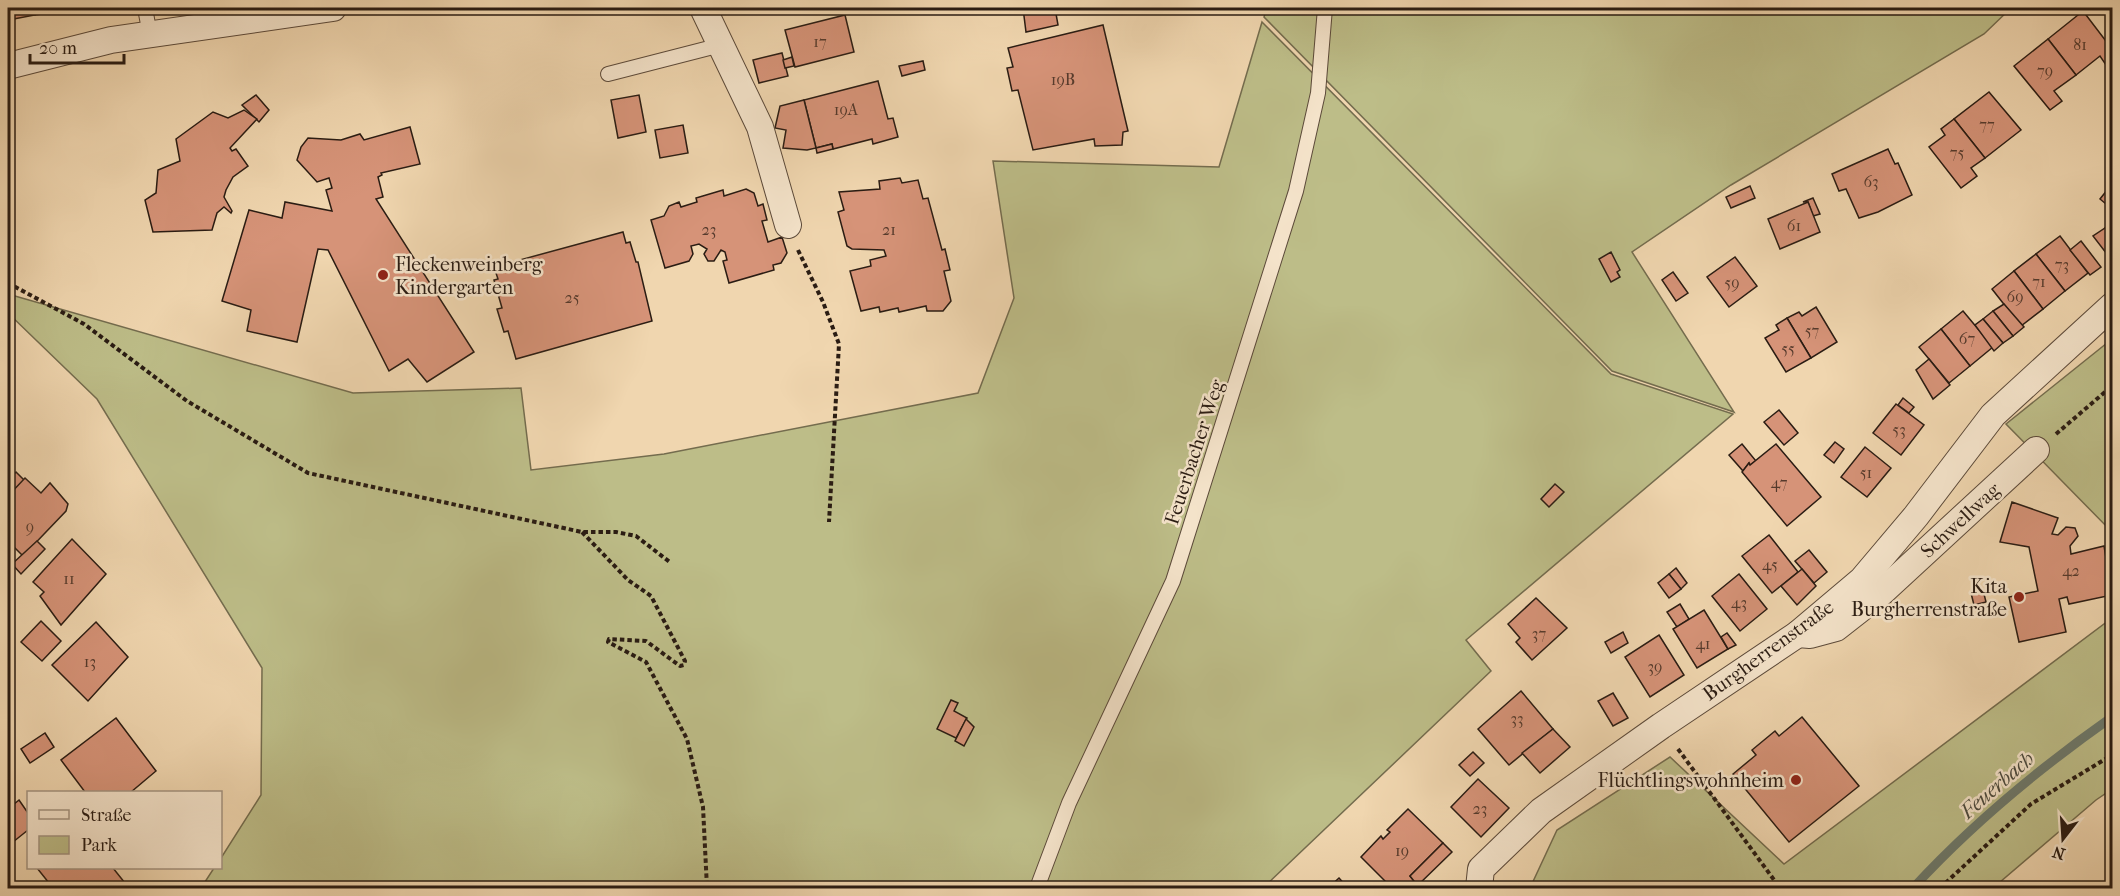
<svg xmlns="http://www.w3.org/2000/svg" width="2120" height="896" font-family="'IM FELL French Canon',serif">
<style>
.green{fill:#bdbd88;stroke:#746c4e;stroke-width:1.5}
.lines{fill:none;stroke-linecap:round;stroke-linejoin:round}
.stream{stroke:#6e7a6c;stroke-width:9}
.building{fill:#d69378;stroke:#2a1c13;stroke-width:1.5}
.service-casing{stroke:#5c4a3a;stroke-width:16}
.minor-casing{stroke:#5c4a3a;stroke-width:28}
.path{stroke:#2a1c13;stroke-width:4;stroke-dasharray:4.5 3;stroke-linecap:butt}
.service{stroke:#f5e4cb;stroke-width:14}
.minor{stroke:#f5e4cb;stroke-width:26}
.poi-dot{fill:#8f2418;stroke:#f5e4cb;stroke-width:2}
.labels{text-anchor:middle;stroke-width:5;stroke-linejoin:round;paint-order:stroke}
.number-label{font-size:16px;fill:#553a2c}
.poi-label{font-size:20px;fill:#2a1c13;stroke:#f5e4cb;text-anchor:end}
.street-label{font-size:20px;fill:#2a1c13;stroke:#f5e4cb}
.water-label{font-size:21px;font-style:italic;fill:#4c4b3f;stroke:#f5e4cb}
</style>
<rect width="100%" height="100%" fill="#f0d6af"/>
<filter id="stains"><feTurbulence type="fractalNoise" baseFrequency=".00333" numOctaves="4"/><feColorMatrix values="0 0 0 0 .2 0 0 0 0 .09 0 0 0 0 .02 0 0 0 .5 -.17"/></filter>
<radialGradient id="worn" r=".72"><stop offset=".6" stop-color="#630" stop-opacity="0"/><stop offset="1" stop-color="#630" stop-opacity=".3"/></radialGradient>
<g class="green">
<path d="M1267 8H2011L1984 34 1731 185 1632 252 1734 412 1612 371 1264 17Z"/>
<path d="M1262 22 1611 374 1733 414 1466 640 1491 671 1263 888H201L214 868H220L221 858 261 795 262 668 97 399 8 313V294L353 393 521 388 531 470 664 454 978 393 1014 298 993 161 1219 167Z"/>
<path d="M2112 339V532L2006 424Z"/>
<path d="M2112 618V789L2096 800 1993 888H1530L1557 830 1670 757 1784 864Z"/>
</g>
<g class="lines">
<path class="stream" d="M1913 888C1972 824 2041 767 2112 717"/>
</g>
<g class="building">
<path d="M8 8H34L8 13Z"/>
<path d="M34 8H48L49 13 35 15Z"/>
<path d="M34 8 35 15 8 20V13Z"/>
<path d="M1023 8H1055L1058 25 1026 32Z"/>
<path d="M2083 11 2112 49V60L2106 65 2100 56 2076 75 2048 39Z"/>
<path d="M845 15 854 52 795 67 785 30Z"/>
<path d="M1103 25 1128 131 1123 132 1122 145 1095 146 1094 139 1033 150 1018 90 1012 91 1007 68 1013 67 1008 48Z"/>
<path d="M2048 39 2076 75 2054 91 2062 101 2050 110 2014 66Z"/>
<path d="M782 53 788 76 759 83 753 60Z"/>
<path d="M792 57 794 66 785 68 783 60Z"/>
<path d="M923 61 925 70 902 76 899 66Z"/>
<path d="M878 81 888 119 893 118 898 137 873 144 872 139 833 149 832 144 816 148 804 100Z"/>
<path d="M1989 92 2021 130 1985 158 1954 119Z"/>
<path d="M256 95 269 110 259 122 242 105Z"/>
<path d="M639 95 646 132 618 138 611 100Z"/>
<path d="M804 100 816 148 807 150 783 148 786 130 775 128 780 106Z"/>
<path d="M244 110 257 119 230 148 232 151 236 149 248 166 233 177 226 190 224 197 232 211 231 213 224 207 217 213 212 230 153 232 145 200 156 193 158 170 180 161 176 139 213 112 228 118Z"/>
<path d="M1954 119 1985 158 1971 168 1977 176 1961 188 1929 147 1945 135 1941 129Z"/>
<path d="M683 125 688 153 660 158 655 130Z"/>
<path d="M410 127 420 164 381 173 382 175 378 177 383 197 376 199 474 352 427 382 408 359 389 371 328 250 318 249 297 342 247 331 251 310 222 301 249 210 282 218 285 202 332 211 326 190 332 188 329 178 317 182 297 160 301 147 308 138 341 140 360 134 364 140Z"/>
<path d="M832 144 833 149 817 153 816 148Z"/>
<path d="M1888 149 1895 164 1898 163 1912 195 1878 212 1859 218 1846 189 1839 191 1832 174Z"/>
<path d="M900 178 902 183 918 180 923 199 928 198 942 250 945 249 950 270 944 271 951 301 943 311H927L926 306 899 312 898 308 880 312 879 307 861 311 850 271 871 266 870 260 886 256 884 250 852 249 847 246 838 212 844 210 839 192 880 189 879 181Z"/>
<path d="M2112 184V209L2100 199Z"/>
<path d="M1750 186 1755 198 1731 208 1726 197Z"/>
<path d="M746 189 754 193 758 206 763 204 767 220 762 221 768 242 782 237 787 253 781 263 773 265 774 270 729 283 723 261 727 260 725 252 721 250 714 261H708L704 254 707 249 699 244 691 246 693 254 689 261 665 268 651 220 664 216 669 206 679 202 681 207 697 202 696 198 723 190 724 196Z"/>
<path d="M1813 198 1820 214 1813 216 1808 202H1803Z"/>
<path d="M1808 202 1820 232 1780 249 1768 219Z"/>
<path d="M2112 221V238L2105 228Z"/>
<path d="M2105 228 2112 238V257L2110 258 2093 236Z"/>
<path d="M623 232 626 243 630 242 636 262H638L652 321 516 359 508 331 504 332 497 309 502 308 494 280 498 279 494 267Z"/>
<path d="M2060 236 2088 273 2065 291 2036 254Z"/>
<path d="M2081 241 2101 267 2090 275 2070 250Z"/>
<path d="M1611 252 1620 270 1617 272 1620 277 1611 282 1599 259Z"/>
<path d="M2036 254 2065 291 2043 309 2014 271Z"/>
<path d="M1735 257 1757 286 1729 307 1707 277Z"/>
<path d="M2014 271 2043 309 2021 326 1992 289Z"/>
<path d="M1673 272 1688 293 1676 301 1662 280Z"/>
<path d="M2004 304 2024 327 2013 336 1993 311Z"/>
<path d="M1816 307 1837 342 1811 358 1787 318 1799 312 1802 316Z"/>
<path d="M1963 311 1993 347 1970 366 1941 329Z"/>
<path d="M1993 311 2013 336 2003 343 1983 319Z"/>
<path d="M1787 318 1811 358 1786 372 1765 338 1779 330 1776 325Z"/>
<path d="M1983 319 2003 343 1994 351 1975 325Z"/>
<path d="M1941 329 1970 366 1949 383 1919 347Z"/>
<path d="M1929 359 1950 385 1933 399 1916 370Z"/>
<path d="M1903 398 1914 407 1909 413 1898 405Z"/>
<path d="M1896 404 1924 425 1901 455 1873 433Z"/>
<path d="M1779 410 1798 433 1784 445 1764 422Z"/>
<path d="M1835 442 1844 449 1834 463 1824 455Z"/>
<path d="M1742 444 1756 461 1750 465 1749 463 1743 471 1729 455Z"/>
<path d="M1776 444 1821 497 1787 526 1742 472 1749 463 1750 465Z"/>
<path d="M1865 447 1891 468 1867 497 1841 477Z"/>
<path d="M16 472 24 480 8 496V480Z"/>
<path d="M25 478 41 493 50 483 68 504 66 511 23 556 8 541V496Z"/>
<path d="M1555 484 1564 492 1549 507 1541 499Z"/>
<path d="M2012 502 2058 518 2052 534 2058 535 2066 527 2075 528 2078 536 2070 546 2071 554 2104 546 2112 595 2069 604 2067 597 2059 599 2066 632 2019 642 2009 597 2038 591 2029 547 2000 542Z"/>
<path d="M1769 535 1798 572 1772 593 1742 556Z"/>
<path d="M72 539 106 574 61 625 40 596 44 592 33 582Z"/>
<path d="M37 541 45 549 21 574 12 564Z"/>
<path d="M1809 550 1827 572 1814 583 1795 561Z"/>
<path d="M1676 568 1687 583 1681 589 1669 574Z"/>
<path d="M1802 569 1816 586 1797 605 1781 586Z"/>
<path d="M1669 574 1681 589 1669 598 1658 583Z"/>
<path d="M1739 574 1767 609 1740 631 1712 596Z"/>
<path d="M1983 590 1986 602 1974 605 1971 593Z"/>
<path d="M1536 598 1567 628 1532 660 1516 642 1520 638 1508 624Z"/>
<path d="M1680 604 1689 619 1677 627 1667 612Z"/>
<path d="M1704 610 1728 649 1697 668 1673 629Z"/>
<path d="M41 621 61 641 42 661 21 642Z"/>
<path d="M96 622 128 657 88 701 52 665Z"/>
<path d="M1623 632 1628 643 1611 653 1605 642Z"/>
<path d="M1727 633 1736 645 1728 649 1721 637Z"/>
<path d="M1659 635 1684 675 1650 697 1625 657Z"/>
<path d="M1521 691 1553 729 1509 765 1478 729Z"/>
<path d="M1613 693 1628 718 1613 726 1598 701Z"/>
<path d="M951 700 958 703 954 711 967 718 956 738 937 729Z"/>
<path d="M1802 717 1859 786 1789 842 1733 774 1756 755 1752 750 1775 731 1779 736Z"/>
<path d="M116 718 156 771 131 792H85L61 760Z"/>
<path d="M966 719 974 727 964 746 955 741Z"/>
<path d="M1553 729 1570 747 1540 773 1522 753Z"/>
<path d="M45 733 54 747 30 763 21 749Z"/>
<path d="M1473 752 1484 763 1470 776 1459 765Z"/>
<path d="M1478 779 1509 808 1481 837 1451 807Z"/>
<path d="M19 800 28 813V830L8 846V809Z"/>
<path d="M1408 809 1443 843 1410 876 1414 881 1404 888H1392L1361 857 1381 836 1383 839 1390 832 1387 830Z"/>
<path d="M1443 843 1452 852 1415 888H1404L1414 881 1410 876Z"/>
<path d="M37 868H113L129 888H53Z"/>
<path d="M1339 878 1348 888H1328Z"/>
</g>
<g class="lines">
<defs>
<g id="service">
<path d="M145 8 150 35"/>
<path d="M608 74 721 45"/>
<path d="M1037 888 1069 803 1173 581 1296 191 1318 93 1325 8"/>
</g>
<g id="minor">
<path d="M703 8 760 127 788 225"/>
<path d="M8 66 111 40 333 8"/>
<path d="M1798 634 1810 635 1836 628 1882 592 2036 450"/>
<path d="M1479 888 1481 869 1541 811 1661 726 1798 634 1862 580 1916 516 1993 415 2112 306"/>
</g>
</defs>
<use href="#service" class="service-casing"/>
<use href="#minor" class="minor-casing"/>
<g class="path">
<path d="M798 250 823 302 839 344 829 522"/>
<path d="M8 283 84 324 187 401 308 473 582 532H616L636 536 671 563"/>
<path d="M2056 434 2112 386"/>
<path d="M582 532 628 580 651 596 685 661 684 665 680 666 646 641 609 639 608 642 646 662 687 739 703 807 707 888"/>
<path d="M1678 749 1780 888"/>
<path d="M1940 888 2031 804 2112 755"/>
</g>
<use href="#service" class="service"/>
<use href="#minor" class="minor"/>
</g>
<g class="poi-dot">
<circle cx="383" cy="275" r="6"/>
<circle cx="2019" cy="597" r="6"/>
<circle cx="1796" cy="780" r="6"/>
</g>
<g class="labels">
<g class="number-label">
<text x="820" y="47">17</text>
<text x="2080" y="50">81</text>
<text x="2045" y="76">79</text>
<text x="1063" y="85">19B</text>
<text x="846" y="115">19A</text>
<text x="1987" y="130">77</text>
<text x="1957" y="158">75</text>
<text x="1871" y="187">63</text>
<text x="1794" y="231">61</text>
<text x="709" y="235">23</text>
<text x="889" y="235">21</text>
<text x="2062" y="270">73</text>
<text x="2039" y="287">71</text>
<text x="1732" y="288">59</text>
<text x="2015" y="302">69</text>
<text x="572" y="303">25</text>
<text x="1812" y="336">57</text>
<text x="1967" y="344">67</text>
<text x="1788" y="354">55</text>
<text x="1899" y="435">53</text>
<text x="1866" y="478">51</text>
<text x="1779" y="488">47</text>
<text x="30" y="532">9</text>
<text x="1770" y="570">45</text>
<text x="2071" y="576">42</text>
<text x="69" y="584">11</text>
<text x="1739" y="608">43</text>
<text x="1539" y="639">37</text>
<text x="1703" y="649">41</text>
<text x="90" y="667">13</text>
<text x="1655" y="672">39</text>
<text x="1517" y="724">33</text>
<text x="1480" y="814">23</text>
<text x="1402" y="856">19</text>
</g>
<g class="poi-label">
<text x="395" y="271" text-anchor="start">Fleckenweinberg<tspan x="395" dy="23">Kindergarten</tspan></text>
<text x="2007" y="593">Kita<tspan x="2007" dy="23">Burgherrenstraße</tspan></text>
<text x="1784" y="787">Flüchtlingswohnheim</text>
</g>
<g class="street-label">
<text transform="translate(1194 452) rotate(-72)" y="7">Feuerbacher Weg</text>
<text transform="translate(1960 520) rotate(-43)" y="7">Schwellwag</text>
<text transform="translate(1768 650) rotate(-36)" y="7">Burgherrenstraße</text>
</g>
<g class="water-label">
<text transform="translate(1997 785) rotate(-41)" y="7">Feuerbach</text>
</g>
</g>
<rect width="2120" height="896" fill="none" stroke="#f0d6af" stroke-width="30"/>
<rect x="9" y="9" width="2102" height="878" fill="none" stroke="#2a1c13" stroke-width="3"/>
<rect x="15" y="15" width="2090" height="866" fill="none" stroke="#2a1c13" stroke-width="1.5"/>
<rect x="27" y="791" width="195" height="78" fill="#f5e4cb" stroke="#a49481" stroke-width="1.5"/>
<rect x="39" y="810" width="30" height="9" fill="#f5e4cb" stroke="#a49481" stroke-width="1.5"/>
<text x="81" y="821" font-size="18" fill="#2a1c13">Straße</text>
<rect x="39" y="836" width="30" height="18" fill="#bdbd88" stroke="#a49481" stroke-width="1.5"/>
<text x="81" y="851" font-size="18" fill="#2a1c13">Park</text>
<g transform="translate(2063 839) rotate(197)" stroke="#f5e4cb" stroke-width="4.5" paint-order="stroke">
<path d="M0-4.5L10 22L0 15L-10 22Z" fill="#2a1c13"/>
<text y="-9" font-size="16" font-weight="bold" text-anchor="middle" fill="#2a1c13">N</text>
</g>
<path d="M30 54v9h94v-9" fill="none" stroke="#2a1c13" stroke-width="3"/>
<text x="39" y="54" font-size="18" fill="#2a1c13" stroke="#f5e4cb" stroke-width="4.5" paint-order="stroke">20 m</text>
<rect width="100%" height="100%" filter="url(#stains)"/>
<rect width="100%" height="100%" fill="url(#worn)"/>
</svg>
